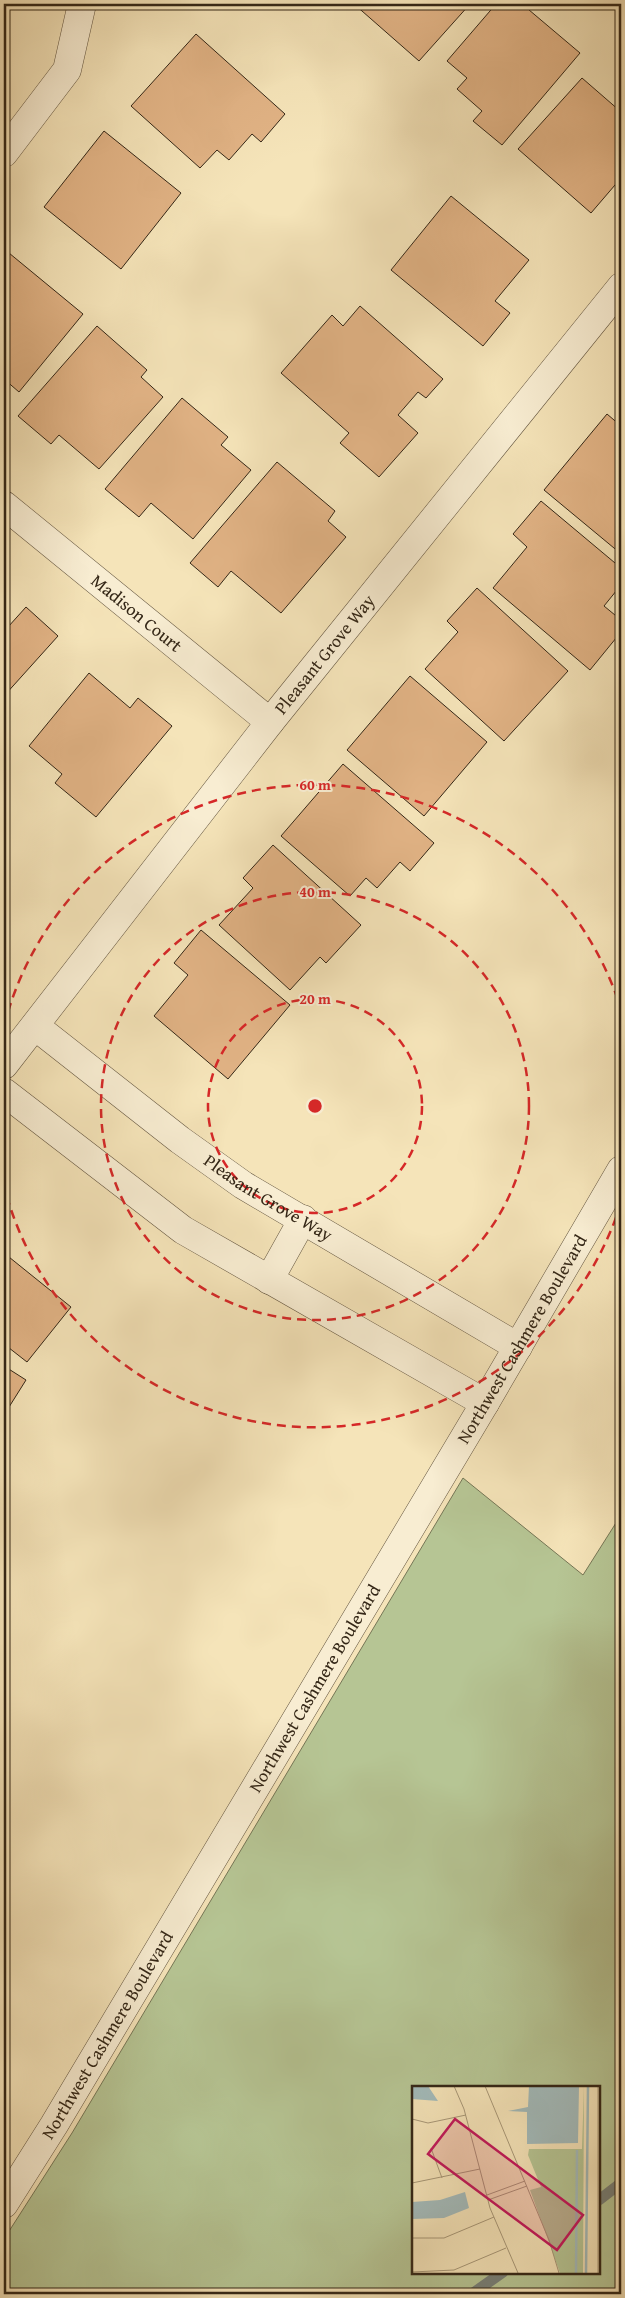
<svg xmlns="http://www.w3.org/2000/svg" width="625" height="2298" font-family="'Gentium Book Plus',serif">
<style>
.green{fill:#b6c594;stroke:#757656;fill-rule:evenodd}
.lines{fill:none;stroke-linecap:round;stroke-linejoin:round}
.stream{stroke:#778079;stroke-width:11}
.building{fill:#e1b385;stroke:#342717}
.minor-casing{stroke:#645640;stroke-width:29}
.tertiary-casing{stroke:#645640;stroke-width:29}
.minor{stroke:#f8edd2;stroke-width:28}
.tertiary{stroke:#f8edd2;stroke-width:28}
.ring{fill:none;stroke:#d62828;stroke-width:2.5;stroke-dasharray:9 6}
.labels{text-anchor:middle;stroke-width:4;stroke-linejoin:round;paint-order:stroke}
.street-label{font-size:18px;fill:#342717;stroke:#f8edd2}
.inset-river{fill:none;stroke:#a3bbbb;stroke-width:2.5}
.inset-road{fill:none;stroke:#a89878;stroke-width:1}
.view{fill:#c2185b;fill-opacity:0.15;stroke:#c2185b;stroke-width:2.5}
.inset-edge{fill:none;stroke:#342717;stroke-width:2.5}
.centre{fill:#d62828;stroke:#f8edd2;stroke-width:2.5}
.ring-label{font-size:15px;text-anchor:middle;font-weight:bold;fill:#d62828;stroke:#f8edd2;stroke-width:4;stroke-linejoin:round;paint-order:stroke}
</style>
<rect width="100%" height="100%" fill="#f5e4b9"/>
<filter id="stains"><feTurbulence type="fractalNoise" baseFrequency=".004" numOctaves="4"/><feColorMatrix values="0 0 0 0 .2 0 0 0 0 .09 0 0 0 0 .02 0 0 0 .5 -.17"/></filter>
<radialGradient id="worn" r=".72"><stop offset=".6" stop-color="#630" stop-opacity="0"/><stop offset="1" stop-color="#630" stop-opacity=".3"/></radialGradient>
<path class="green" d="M463 1478 583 1575 621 1515V2294H4V2239L72 2133ZM414 2087H599V2272H414Z"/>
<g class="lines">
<g class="stream">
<path d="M599 2200 621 2183"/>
<path d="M472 2294 503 2272"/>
</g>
</g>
<g class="building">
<path d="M354 4H470L419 61Z"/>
<path d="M496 4H522L580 53 502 145 473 121 482 111 457 89 467 78 447 61Z"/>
<path d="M196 34 285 114 261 142 252 134 229 160 217 150 200 168 131 106Z"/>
<path d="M582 78 620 111 621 109V178L591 213 518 149Z"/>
<path d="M104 131 181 193 121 269 44 207Z"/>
<path d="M451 196 529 260 495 301 510 313 483 346 391 270Z"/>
<path d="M9 253 83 314 19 392 4 379V260Z"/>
<path d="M360 306 443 379 426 398 418 392 398 415 418 433 379 477 340 443 349 433 281 373 332 315 343 326Z"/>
<path d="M97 326 147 370 141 377 163 397 99 469 59 435 51 444 18 416Z"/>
<path d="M182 398 228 437 221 445 251 470 193 539 151 503 139 517 105 489Z"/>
<path d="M607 414 621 426 620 553 544 490Z"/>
<path d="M277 462 335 511 328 521 346 537 281 613 231 571 218 587 190 563Z"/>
<path d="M541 501 621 568V585L604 606 621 620V632L590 670 493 588 527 547 513 534Z"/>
<path d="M477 588 568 671 504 741 425 669 458 632 447 621Z"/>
<path d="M26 607 58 636 4 696V623L8 627Z"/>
<path d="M89 673 130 708 138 698 172 726 96 817 55 783 62 774 29 746Z"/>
<path d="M410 676 487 742 424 816 347 750Z"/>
<path d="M343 764 434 843 410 871 400 862 377 888 366 878 350 896 281 836Z"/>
<path d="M273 845 361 925 326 963 320 957 290 990 219 925 253 888 243 878Z"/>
<path d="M201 930 290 1005 228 1079 154 1016 188 975 174 963Z"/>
<path d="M4 1253 71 1307 27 1362 4 1344Z"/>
<path d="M4 1366 26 1380 4 1415Z"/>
</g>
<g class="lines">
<defs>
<g id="minor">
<path d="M4 153 67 70 82 4"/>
<path id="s1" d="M4 505 270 722"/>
<path id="s2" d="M35 1026 180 1140 243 1185 518 1347"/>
<path id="s3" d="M4 1065 270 722 621 287"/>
<path d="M4 1092 183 1230 485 1403"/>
<path d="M269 1280 303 1219"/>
</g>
<g id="tertiary">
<path id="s4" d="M4 2204 54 2125 485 1403 621 1170"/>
</g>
</defs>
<use href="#minor" class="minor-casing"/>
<use href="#tertiary" class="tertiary-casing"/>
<use href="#minor" class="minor"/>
<use href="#tertiary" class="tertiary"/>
</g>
<g class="ring">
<circle cx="315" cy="1106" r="107"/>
<circle cx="315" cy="1106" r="214"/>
<path d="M621 1203A321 321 0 0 1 4 1186M4 1026A321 321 0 0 1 621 1009"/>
</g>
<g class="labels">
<g class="street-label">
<text dy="6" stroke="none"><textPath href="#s1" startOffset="171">Madison Court</textPath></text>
<text dy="6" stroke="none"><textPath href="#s3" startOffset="521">Pleasant Grove Way</textPath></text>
<text dy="6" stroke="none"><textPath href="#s2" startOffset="290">Pleasant Grove Way</textPath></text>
<text dy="6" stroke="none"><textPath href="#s4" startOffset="1008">Northwest Cashmere Boulevard</textPath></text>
<text dy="6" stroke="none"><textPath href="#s4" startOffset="602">Northwest Cashmere Boulevard</textPath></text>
<text dy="6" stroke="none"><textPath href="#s4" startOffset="198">Northwest Cashmere Boulevard</textPath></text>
</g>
</g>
<g transform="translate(412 2086)">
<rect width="188" height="188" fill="#f5e4b9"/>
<path d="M172 0 171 187H148L118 104 129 101 116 69 117 63H170Z" fill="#b6c594"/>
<path d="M0 0H16L26 15 0 13ZM117 0H167L166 57 115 58V26L96 25 116 21ZM53 106 57 122 32 132 0 133V116L28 114Z" fill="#a3bbbb"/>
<path class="inset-river" d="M164 187 165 64M174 187 176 0"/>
<path class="inset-road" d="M42 0 52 23 78 122 106 187M73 0 137 154 147 187M0 33 16 37 54 29M19 62 30 92M0 97 68 83M75 109 113 95M76 114 115 100M0 152H32L82 131M0 186 42 184 94 162M186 187V0"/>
<path class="view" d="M43 33 171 129 145 164 16 68Z"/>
<rect width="188" height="188" class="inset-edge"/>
</g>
<circle cx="315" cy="1106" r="8" class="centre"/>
<g class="ring-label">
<text x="315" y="790">60 m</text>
<text x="315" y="897">40 m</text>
<text x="315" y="1004">20 m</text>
</g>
<rect width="625" height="2298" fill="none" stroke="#f5e4b9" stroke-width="20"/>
<rect x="5" y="5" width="615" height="2288" fill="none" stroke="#342717" stroke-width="2.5"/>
<rect x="10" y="10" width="605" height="2278" fill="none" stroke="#342717"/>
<rect width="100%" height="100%" filter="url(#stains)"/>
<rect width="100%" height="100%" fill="url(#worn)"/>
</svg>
